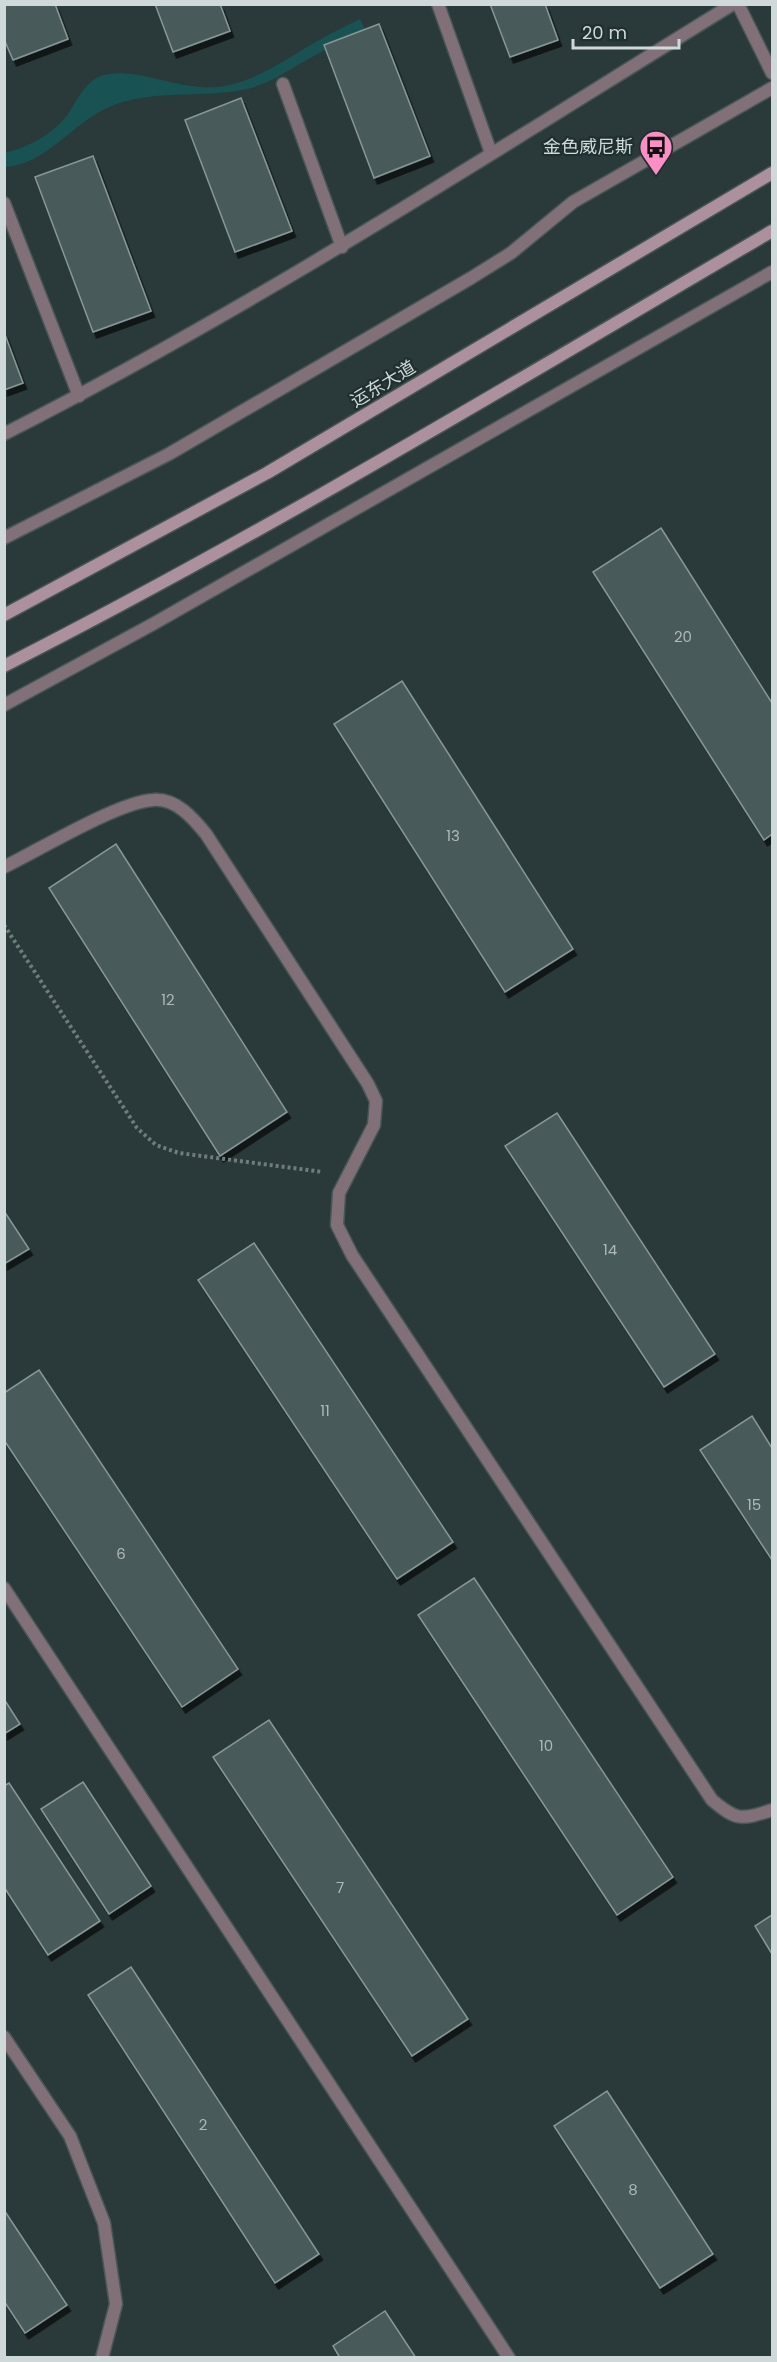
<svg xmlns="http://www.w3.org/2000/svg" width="777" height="2362" font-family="Poppins,'Noto Sans SC',sans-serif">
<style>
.water{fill:#185253}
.building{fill:#4a5a5a;stroke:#869797;stroke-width:1.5;filter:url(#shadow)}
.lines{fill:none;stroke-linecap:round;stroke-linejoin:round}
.lane-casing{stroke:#485656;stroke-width:15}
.secondary-casing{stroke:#485656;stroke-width:15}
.path{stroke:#6f7c7c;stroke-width:4;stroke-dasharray:3 3;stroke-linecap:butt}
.lane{stroke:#827078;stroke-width:12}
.secondary{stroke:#ad909d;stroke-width:12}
.labels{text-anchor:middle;stroke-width:4.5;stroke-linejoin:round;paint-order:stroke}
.number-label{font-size:15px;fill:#aeb9b9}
.poi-label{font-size:18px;fill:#cfd9d9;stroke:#202f2f;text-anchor:end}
.street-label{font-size:18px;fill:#cfd9d9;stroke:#202f2f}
</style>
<defs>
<filter id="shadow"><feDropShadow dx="3.5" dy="6" stdDeviation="0" flood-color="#0009"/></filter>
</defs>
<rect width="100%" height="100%" fill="#2a3939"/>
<path class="water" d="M360 19 365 29C348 38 330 47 312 57 290 69 272 83 247 89 201 99 151 88 107 108 72 124 45 165 5 167V153C28 147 50 136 66 117 76 103 84 82 101 76 132 65 180 91 217 87 253 83 282 62 312 44 327 35 344 27 360 19Z"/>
<g class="building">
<path d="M4 4H55L68 39 13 60 4 39Z"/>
<path d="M155 4H220L230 31 173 52Z"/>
<path d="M490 4H545L558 40 510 57Z"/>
<path d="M379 24 430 156 374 178 324 45Z"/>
<path d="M241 98 292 231 235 252 185 120Z"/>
<path d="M93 156 151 311 93 332 35 177Z"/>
<path d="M4 332 23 383 4 390Z"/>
<path d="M661 528 772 703V834L764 840 593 572Z"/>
<path d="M402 681 573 949 505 992 334 724Z"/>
<path d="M116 844 287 1112 220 1156 49 888Z"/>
<path d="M557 1113 715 1354 664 1387 505 1146Z"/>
<path d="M4 1211 29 1249 4 1264Z"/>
<path d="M254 1243 453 1542 397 1579 198 1280Z"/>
<path d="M39 1370 238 1669 182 1707 4 1440V1393Z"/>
<path d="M752 1416 772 1448V1560L700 1450Z"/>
<path d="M474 1578 673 1877 617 1915 418 1615Z"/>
<path d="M4 1699 20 1724 4 1734Z"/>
<path d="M269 1720 468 2019 412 2056 213 1757Z"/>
<path d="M83 1782 151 1886 109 1914 41 1809Z"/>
<path d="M9 1783 100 1921 48 1955 4 1887V1786Z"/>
<path d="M772 1915V1954L755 1926Z"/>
<path d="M131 1967 319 2254 275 2283 88 1995Z"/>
<path d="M607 2091 713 2254 660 2288 554 2126Z"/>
<path d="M4 2210 67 2305 25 2333 4 2301Z"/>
<path d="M385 2311 416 2358H340L333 2346Z"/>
</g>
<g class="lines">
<defs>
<g id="lane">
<path d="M438 4 491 153"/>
<path d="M738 4 772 73"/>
<path d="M283 84 342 247"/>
<path d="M4 203 79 396"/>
<path d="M4 434C256 306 493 152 733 4"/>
<path d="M4 538 169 454 471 278 511 253 573 202 772 88"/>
<path d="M4 705 153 624 772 272"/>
<path d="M4 867C39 850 118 802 153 800 176 798 193 818 206 834L368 1084 376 1101 374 1125 339 1193 337 1225 352 1255 712 1800C737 1821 741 1820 772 1810"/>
<path d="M4 1588 509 2358"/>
<path d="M4 2037 70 2136 104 2223 116 2304 102 2358"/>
</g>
<g id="secondary">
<path d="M4 615 267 473 772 173"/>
<path d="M4 666C267 532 518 380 772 231"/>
</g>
</defs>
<use href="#lane" class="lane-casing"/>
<use href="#secondary" class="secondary-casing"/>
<path class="path" d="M4 925 137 1128 156 1145 179 1153 323 1172"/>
<use href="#lane" class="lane"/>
<use href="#secondary" class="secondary"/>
</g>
<defs>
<symbol id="bus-pin" viewBox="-11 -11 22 30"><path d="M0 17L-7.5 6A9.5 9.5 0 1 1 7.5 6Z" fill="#fb8fc5" stroke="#202f2f"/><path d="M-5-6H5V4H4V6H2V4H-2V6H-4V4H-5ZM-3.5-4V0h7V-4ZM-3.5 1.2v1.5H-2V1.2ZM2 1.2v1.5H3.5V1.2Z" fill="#111"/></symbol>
</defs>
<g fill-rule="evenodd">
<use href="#bus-pin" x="637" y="128" width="38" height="52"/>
</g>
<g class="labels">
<g class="number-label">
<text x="683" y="642">20</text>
<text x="453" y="841">13</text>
<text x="168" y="1005">12</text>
<text x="610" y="1255">14</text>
<text x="325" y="1416">11</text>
<text x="754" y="1510">15</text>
<text x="121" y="1559">6</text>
<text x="546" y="1751">10</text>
<text x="340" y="1893">7</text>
<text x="203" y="2130">2</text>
<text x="633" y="2195">8</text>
</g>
<g class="poi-label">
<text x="633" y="153">金色威尼斯</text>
</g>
<g class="street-label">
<text transform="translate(383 384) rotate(-31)" y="6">运东大道</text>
</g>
</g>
<rect width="777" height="2362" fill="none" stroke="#cfd9d9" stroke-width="12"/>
<path d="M573 39v9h106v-9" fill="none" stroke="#cfd9d9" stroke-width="3"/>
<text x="582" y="39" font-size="18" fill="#cfd9d9" stroke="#202f2f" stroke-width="4.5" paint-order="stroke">20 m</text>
</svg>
